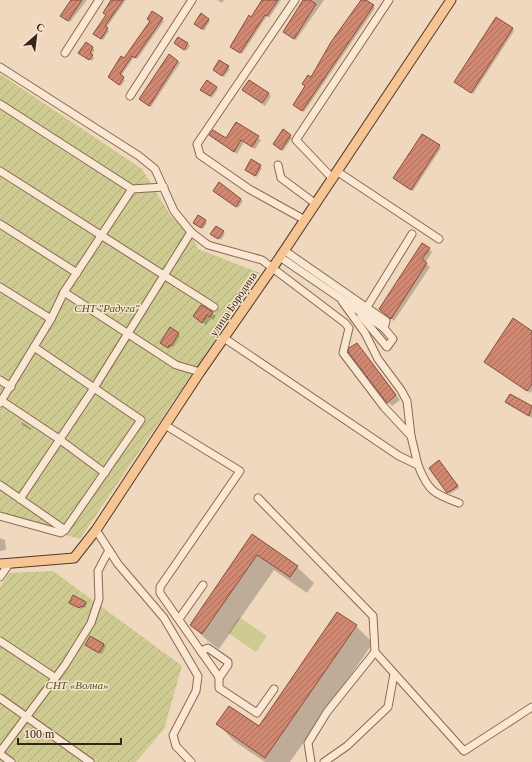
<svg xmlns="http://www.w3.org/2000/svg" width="532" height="762" font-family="Georgia,serif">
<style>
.grass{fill:#cdca92}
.garden{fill:url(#garden-furrows)}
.shadow{fill:#0003}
.building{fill:url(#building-hatch);stroke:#884d3b}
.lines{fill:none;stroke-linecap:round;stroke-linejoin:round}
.minor-casing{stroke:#886856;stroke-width:9}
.major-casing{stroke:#55382b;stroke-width:11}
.minor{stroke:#fae7d1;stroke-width:7}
.major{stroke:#f5c693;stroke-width:9}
.labels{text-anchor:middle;stroke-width:3;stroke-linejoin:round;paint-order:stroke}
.street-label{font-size:11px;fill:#36241b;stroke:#f6e4cd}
.park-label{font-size:11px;font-style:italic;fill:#4f5421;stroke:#f6e4cd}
</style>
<defs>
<pattern id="garden-furrows" width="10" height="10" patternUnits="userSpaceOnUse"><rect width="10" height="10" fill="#cdca92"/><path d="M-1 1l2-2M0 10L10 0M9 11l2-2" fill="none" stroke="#b1ad7d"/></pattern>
<pattern id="building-hatch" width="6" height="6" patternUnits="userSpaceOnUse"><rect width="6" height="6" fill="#cf8972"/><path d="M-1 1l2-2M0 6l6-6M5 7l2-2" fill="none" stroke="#a9705d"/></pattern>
</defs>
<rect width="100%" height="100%" fill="#efd8be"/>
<path class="grass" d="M239 617 267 636 256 652 228 633Z"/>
<g class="garden">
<path d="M0 74 142 169 170 215 192 236 198 249 260 273 80 539 0 518Z"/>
<path d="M53 571 182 666 164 729 136 762H0V587L9 573Z"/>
</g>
<g class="shadow">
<path d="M73 0H87L70 22 64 17Z"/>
<path d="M113 0H126L106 28 109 31 103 40 96 36Z"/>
<path d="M217 0H224L222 3Z"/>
<path d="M264 0H281L269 18 267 16 242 54 234 48Z"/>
<path d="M306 0H324L296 40 286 33Z"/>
<path d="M362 0 375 8 304 112 296 107 311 79Z"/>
<path d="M152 13 164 21 137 59 134 57 121 76 125 80 121 86 111 79 151 21Z"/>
<path d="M209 19 210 21 204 31 197 26Z"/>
<path d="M512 29 514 31 473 94 457 83Z"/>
<path d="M179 38 190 46 186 51 175 43Z"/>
<path d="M86 43 95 50 91 55 94 58 92 61 81 54Z"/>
<path d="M178 61 180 63 151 107 143 101Z"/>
<path d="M220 61 230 69 224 77 216 72Z"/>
<path d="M216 87 218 89 212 98 204 92Z"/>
<path d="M243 90 268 93 271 96 265 106Z"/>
<path d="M237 123 261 140 255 149 244 142 237 154 210 135 226 139Z"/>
<path d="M283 131 292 138 283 151 276 146Z"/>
<path d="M423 135 441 148 413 191 396 180Z"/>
<path d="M251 161 262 168 257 177 248 171Z"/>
<path d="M219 184 243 201 238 208 216 192Z"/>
<path d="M199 216 207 223 203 229 194 223Z"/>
<path d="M223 232 225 234 221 240 214 236Z"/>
<path d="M429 249 432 252 425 263 430 267 394 321 383 312Z"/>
<path d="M201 306 216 316 213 320 211 318 206 325 197 319Z"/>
<path d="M532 332V391L530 393 485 362Z"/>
<path d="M178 334 180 336 173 347 171 346 170 349 163 345Z"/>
<path d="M361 348 400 400 392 406 388 402Z"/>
<path d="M510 395 532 408V418L506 402Z"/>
<path d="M22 422 31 428 30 430 21 424Z"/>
<path d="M441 463 459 488 450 494 448 492Z"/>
<path d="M252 536 297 567 314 583 307 593 274 570 219 649 208 641 191 625Z"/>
<path d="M0 538 5 540 6 550 0 551Z"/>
<path d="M85 602 87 604 85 608 83 607 82 609 72 604Z"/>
<path d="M356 626 373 643 290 762H265L234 741 218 724 259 727Z"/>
<path d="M90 637 106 646 102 654 86 645Z"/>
</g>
<g class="building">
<path d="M71 0H82L68 21 60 16Z"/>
<path d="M111 0H123L105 26 108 28 101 39 93 34 106 15 103 13Z"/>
<path d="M262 0H278L267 16 265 15 240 53 230 47 249 15 251 17Z"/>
<path d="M303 0H310L316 4 294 39 283 32Z"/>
<path d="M361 0H366L374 5 302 111 293 105 305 86 302 84 308 75 311 77 331 42Z"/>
<path d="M152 11 163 18 135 58 132 56 120 74 124 77 119 85 108 77 121 56 124 58 150 21 147 19Z"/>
<path d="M201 13 209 19 202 29 194 24Z"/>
<path d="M496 17 513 28 471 93 454 82Z"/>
<path d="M178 37 188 43 184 50 174 43Z"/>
<path d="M86 42 93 47 90 53 93 55 89 60 78 53Z"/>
<path d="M169 54 178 61 149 106 139 99Z"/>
<path d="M219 60 229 66 222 76 213 70Z"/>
<path d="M207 80 217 87 210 96 200 90Z"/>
<path d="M249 80 269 93 262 103 242 90Z"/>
<path d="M236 122 259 136 252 147 241 140 234 152 209 135 213 130 226 138Z"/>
<path d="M283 129 291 135 281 150 273 144Z"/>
<path d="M422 134 440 145 411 190 393 178Z"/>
<path d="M251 159 261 165 255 176 245 170Z"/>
<path d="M219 182 241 199 236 207 213 191Z"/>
<path d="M198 215 206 220 201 228 193 223Z"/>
<path d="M216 226 224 231 218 239 210 234Z"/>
<path d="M422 243 430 248 422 259 427 263 391 319 379 309Z"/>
<path d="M201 305 213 312 210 317 207 315 202 323 193 316Z"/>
<path d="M513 318 532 331V384L527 391 484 362Z"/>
<path d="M170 327 179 333 171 346 169 345 168 348 160 343Z"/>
<path d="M357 343 396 395 387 403 348 352 349 348Z"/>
<path d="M510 394 532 406 529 416 505 402Z"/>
<path d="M439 460 458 486 447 493 429 468Z"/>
<path d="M252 534 298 566 290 577 257 555 202 634 190 625Z"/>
<path d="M73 595 86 602 83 607 81 606 79 608 69 603Z"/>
<path d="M337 612 357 625 265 758 216 724 229 706 259 726Z"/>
<path d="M90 636 104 644 99 653 85 645Z"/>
</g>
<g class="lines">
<defs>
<g id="minor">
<path d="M295 0 197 144 200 155 249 189 305 220"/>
<path d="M65 53 99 0"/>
<path d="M0 67 139 156 155 169 174 211 191 232 208 245 262 260 345 323 349 328 343 353 384 407 411 436 407 401 401 390 378 359 365 333 342 301"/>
<path d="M130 96 192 0"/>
<path d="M0 104 132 189 164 187"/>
<path d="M278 165 281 178 316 204"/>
<path d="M0 171 214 307"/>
<path d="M338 172 439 239"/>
<path d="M333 179 296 140 389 0"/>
<path d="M0 224 77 273"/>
<path d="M280 257 384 328 386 321 285 251"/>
<path d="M0 287 51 319"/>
<path d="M64 292 176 365 200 372"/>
<path d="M367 307 412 234"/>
<path d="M361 316 387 347 393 339 384 328"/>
<path d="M224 338 399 456 418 465C428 491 434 494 459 503"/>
<path d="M0 380 11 387"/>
<path d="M2 401 59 439 105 473"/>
<path d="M0 403 51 319 64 292 132 189"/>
<path d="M165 425 240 471 160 587V593L219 677V688L257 713 274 689"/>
<path d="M411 436 418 465"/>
<path d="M0 485 65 530"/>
<path d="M258 498 373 616 375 652 464 751 532 707"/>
<path d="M20 499 94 388 191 232"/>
<path d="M0 516 61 533 65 530 141 420 34 347"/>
<path d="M96 530 118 564 164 618 198 676 196 691 173 735 176 746 191 762"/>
<path d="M0 577 9 564"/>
<path d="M179 619 203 585"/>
<path d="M0 641 54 677"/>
<path d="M202 653 205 649 208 648 228 662V665L219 678"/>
<path d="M0 698 90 762"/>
<path d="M0 752 65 665 91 623 99 599 98 571 109 550"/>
<path d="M0 754 11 762"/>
<path d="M311 762 308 743 327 712 375 652"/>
<path d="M324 762 347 746 388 707 394 674"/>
</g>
<path id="major" d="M0 564 74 558 96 530 200 372 280 257 451 0"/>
</defs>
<use href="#minor" class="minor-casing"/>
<use href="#major" class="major-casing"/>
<use href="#minor" class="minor"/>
<use href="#major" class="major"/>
</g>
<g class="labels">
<g class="street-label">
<text transform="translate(233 304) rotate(-56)" y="4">улица Бородина</text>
</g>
<g class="park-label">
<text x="107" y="312">СНТ "Радуга"</text>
<text x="77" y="689">СНТ «Волна»</text>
</g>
</g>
<g transform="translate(36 36) rotate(28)" stroke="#f6e4cd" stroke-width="3" paint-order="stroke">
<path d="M0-3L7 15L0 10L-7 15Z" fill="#36241b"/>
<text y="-6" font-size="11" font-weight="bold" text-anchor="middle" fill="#36241b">С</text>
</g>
<path d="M18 738v6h103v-6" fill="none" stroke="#36241b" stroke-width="2"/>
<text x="24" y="738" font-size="12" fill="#36241b" stroke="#f6e4cd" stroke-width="3" paint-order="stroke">100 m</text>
</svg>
